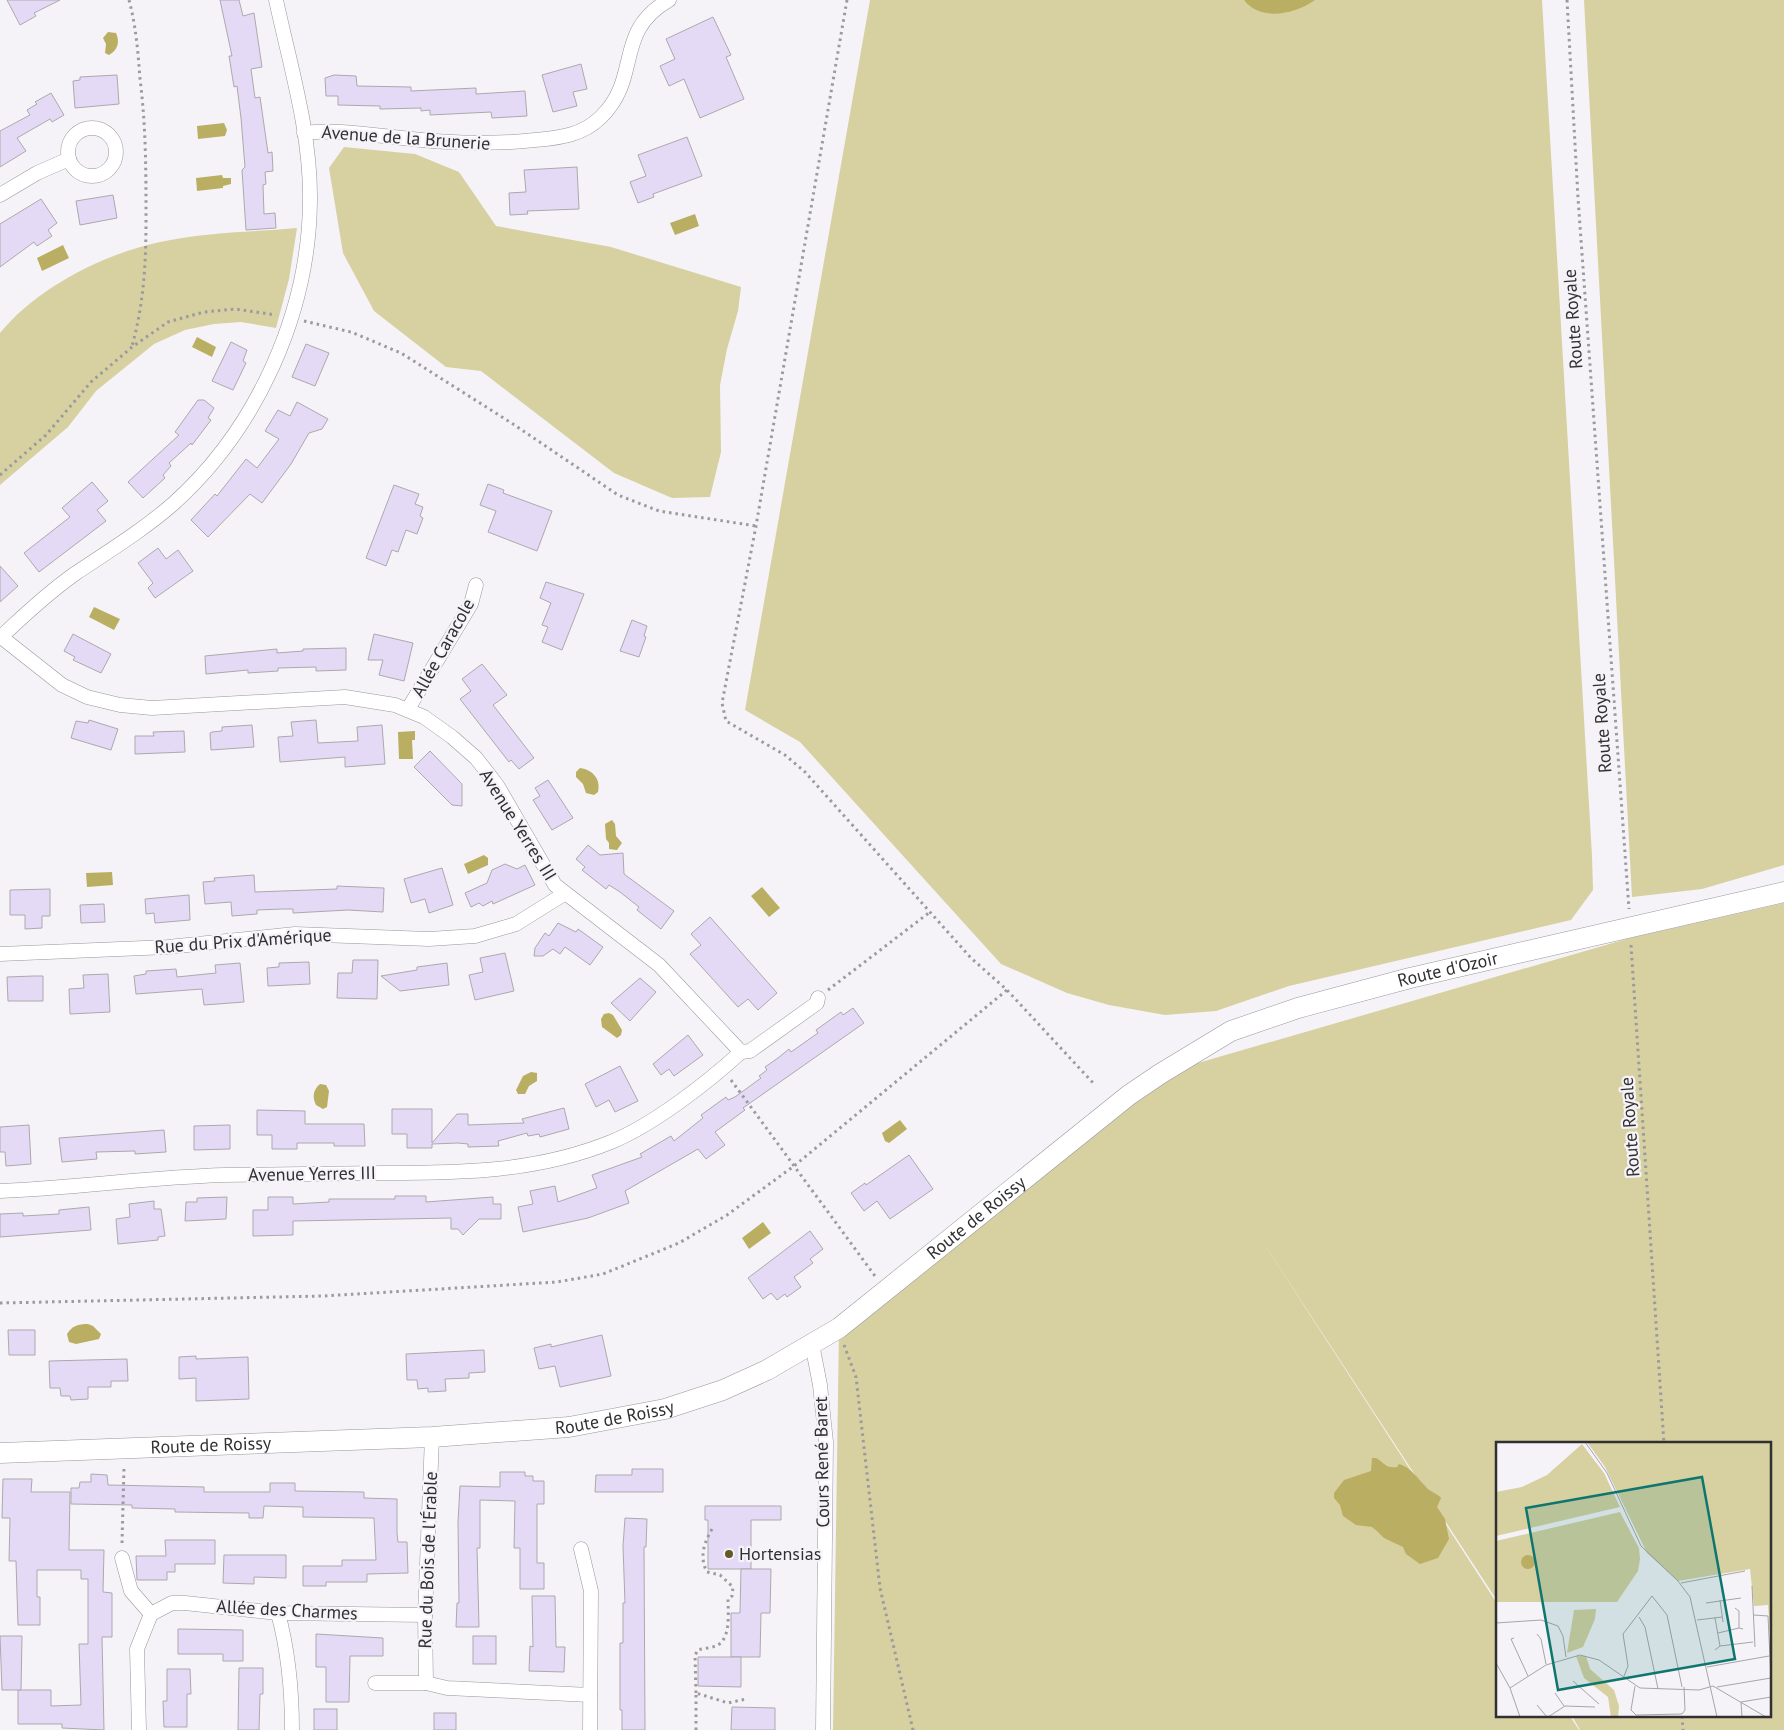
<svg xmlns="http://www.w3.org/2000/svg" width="1784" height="1730" font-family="'PT Sans',sans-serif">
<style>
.green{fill:#d7d0a1}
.water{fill:#b9ae61}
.building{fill:#e5daf6;stroke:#aba9ad}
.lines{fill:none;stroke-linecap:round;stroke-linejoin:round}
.minor-casing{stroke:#98969b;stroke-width:15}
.secondary-casing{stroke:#98969b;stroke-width:21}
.path{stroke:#9b9a9d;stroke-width:3;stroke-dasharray:2.5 4;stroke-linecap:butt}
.minor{stroke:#fff;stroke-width:14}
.secondary{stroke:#fff;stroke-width:20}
.poi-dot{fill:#625a27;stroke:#f5f3f8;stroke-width:2}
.labels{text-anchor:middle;stroke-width:4.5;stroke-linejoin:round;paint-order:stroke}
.street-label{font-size:18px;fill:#302f31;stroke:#f5f3f8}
.poi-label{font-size:18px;fill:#302f31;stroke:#f5f3f8;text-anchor:start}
.inset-road{fill:none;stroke:#a6a5a8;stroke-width:1}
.view{fill:#0f766e;fill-opacity:0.15;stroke:#0f766e;stroke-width:2.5}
.inset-edge{fill:none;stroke:#302f31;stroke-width:2.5}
</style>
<rect width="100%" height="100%" fill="#f5f3f8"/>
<g class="green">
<path d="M870 0H1542L1592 856 1593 890 1571 920 1289 986 1216 1011 1165 1015 1109 1005 1067 993 1001 964 800 742 745 710Z"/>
<path d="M1584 0H1784V865L1702 889 1632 897Z"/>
<path d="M344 147 415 154 459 172 496 226 611 247 741 287 738 311 727 349 720 385 721 452 710 497 672 498 614 473 481 371 446 367 374 311 343 253 329 168Z"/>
<path d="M297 228 289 279 276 328 241 322 214 324 185 330 154 344 96 391 68 427 0 485V333C37 288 103 254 160 242 205 232 252 232 297 228Z"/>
<path d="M1784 903V1730H1580L1572 1716H1770V1444H1498V1602L1255 1230 1498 1605V1716H1570L1579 1730H833L839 1328 1160 1074 1630 938Z"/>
</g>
<g class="water">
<path d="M1244 0H1315C1295 14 1261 22 1244 0Z"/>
<path d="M108 32 116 33C120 42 118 50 109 55L105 53 106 44 103 38Z"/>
<path d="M224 123 227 130 225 136 198 139 197 126Z"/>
<path d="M222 175 223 178H231V184L223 186V188L197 191 196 178Z"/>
<path d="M695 214 699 226 675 235 670 223Z"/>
<path d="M63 245 69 258 42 271 37 258Z"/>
<path d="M197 337 216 347 212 357 192 347Z"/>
<path d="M94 607 120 619 114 630 89 617Z"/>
<path d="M415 731V740H412L413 759H399L398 732Z"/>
<path d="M580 768C593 770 601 779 598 792L594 795 586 793 583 784 576 777V772Z"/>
<path d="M612 820 615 824 616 836 622 843 617 850 609 849V843L606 839 605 824Z"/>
<path d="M484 855 488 858V865L468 874 464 864Z"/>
<path d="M112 872 113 885 87 887 86 873Z"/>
<path d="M762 887 780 908 769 917 751 896Z"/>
<path d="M609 1013 613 1015 622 1030 621 1035 617 1038 602 1027 601 1019 604 1014Z"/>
<path d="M531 1072 537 1073V1081L529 1086 525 1094H518L516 1090 523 1076Z"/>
<path d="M320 1084 326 1085 329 1091 327 1107 323 1109 316 1105C312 1097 313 1090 320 1084Z"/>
<path d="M900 1120 907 1129 889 1143 885 1141 882 1133Z"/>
<path d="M763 1222 771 1233 749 1249 742 1238Z"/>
<path d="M88 1324 93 1326 101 1334 99 1339 76 1344 69 1342 67 1334C72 1326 78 1324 88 1324Z"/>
<path d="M1372 1458H1376C1384 1462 1385 1469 1397 1467L1399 1464C1412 1468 1417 1478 1426 1487 1430 1492 1437 1493 1441 1498L1437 1507 1445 1519 1449 1539 1438 1558 1420 1564 1406 1554 1403 1547 1384 1538 1377 1531 1372 1527 1356 1525 1343 1516 1340 1505 1334 1498V1493L1344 1480 1371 1471Z"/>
</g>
<g class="building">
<path d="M7 0H60L34 13 36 16 20 25Z"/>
<path d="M220 0H239L243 16 254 13 262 67 251 69 255 98 260 97 268 153 272 152 273 171 265 172 266 184 263 185 264 214 275 213 276 228 246 230 242 170 245 167 241 118 237 86 234 87 229 56H232Z"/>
<path d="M713 17 731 55 726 57 744 99 700 118 684 79 669 86 660 66 675 59 666 39Z"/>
<path d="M581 64 587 89 573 92 577 106 553 112 542 75Z"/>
<path d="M117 75 119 104 75 108 73 81 80 80V77Z"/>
<path d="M334 75 356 76 357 86 411 87V91L476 88V94L525 91 527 116 492 118 491 112 430 115V110L421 111V108L380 109V106L338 105V96H326L325 78Z"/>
<path d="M51 93 64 115 52 122 50 119 17 138 26 151 0 167V131L30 115 27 110 37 104 35 102Z"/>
<path d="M687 137 702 176 653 194 654 197 638 203 630 182 646 176 638 155Z"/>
<path d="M577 167 579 209 527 211 528 214 510 215 509 193 526 192 524 170Z"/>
<path d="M113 195 117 218 80 225 76 201Z"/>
<path d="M41 199 57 223 48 230 52 236 37 246 34 242 0 267V224Z"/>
<path d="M231 342 247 350 243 361 246 363 233 390 212 381Z"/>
<path d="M306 344 329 353 315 386 292 377Z"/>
<path d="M198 400H204L214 408 208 418 211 420 192 445 191 443 169 463 171 466 163 475 165 478 143 498 128 482 179 435 175 432Z"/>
<path d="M297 402 328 419 322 429 309 433 291 464 262 503 250 494 208 537 191 520 215 494 217 496 246 459 257 468 279 439 265 431 278 410 290 416Z"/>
<path d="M92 482 108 501 97 510 106 521 39 572 24 553 70 517 62 508Z"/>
<path d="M488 484 504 490 503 493 552 511 537 551 488 532 496 511 480 505Z"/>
<path d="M394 485 419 494 415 504 423 507 420 516 423 518 417 534 406 530 398 552 392 550 386 566 366 558Z"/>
<path d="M158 548 166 559 178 550 193 571 155 598 148 588 153 583 138 563Z"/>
<path d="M0 566 18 586 0 602Z"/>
<path d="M546 582 584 594 562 650 542 642 548 627 542 625 551 603 540 598Z"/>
<path d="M632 620 647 626 644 636 646 637 639 657 620 651Z"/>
<path d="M73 634 111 654 101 673 73 660 75 657 64 651Z"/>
<path d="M374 634 413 643 404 681 379 675 383 660H368Z"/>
<path d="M346 648V670L316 671V667L278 668V671L248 673V670L206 674 205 656 277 649V653L303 651V649Z"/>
<path d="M482 664 507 695 493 705 534 758 519 769 511 760 509 762 460 699 471 691 462 679Z"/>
<path d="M89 720 118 729 111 750 71 738 76 721 88 723Z"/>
<path d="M316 720 318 743 358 741 357 727 382 725 385 764 345 767V757L280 762 278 737 293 736 291 722Z"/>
<path d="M252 725 254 747 211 750 210 733 212 732 222 731V727Z"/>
<path d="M184 731 185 752 135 754V736H154L153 732Z"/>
<path d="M430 751 462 784V806L452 805 414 767Z"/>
<path d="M548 780 573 818 552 830 533 800 540 796 535 788Z"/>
<path d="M588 845 600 855 623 853 624 874 674 911 661 929 637 910 639 907 620 892 609 885 606 889 582 870 585 867 576 859Z"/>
<path d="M505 864 517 869 525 865 535 885 493 904 492 901 483 906 479 903 471 907 465 893 487 883 492 870Z"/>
<path d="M442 868 453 905 429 913 425 899 411 903 404 879Z"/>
<path d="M254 875 255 892 337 889V886L384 888 383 912 348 910 293 913V909H283L257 910V914L232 916 231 902 205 904 203 882 215 881 214 878Z"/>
<path d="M50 889V916H42V928L25 929V915H10V890Z"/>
<path d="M189 895 190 920 155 923 154 913 146 914 145 899Z"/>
<path d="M104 904 105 922 81 923 80 905Z"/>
<path d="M710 917 777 993 758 1010 748 999 738 1007 690 954 701 945 691 934Z"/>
<path d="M558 923 576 932 578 929 603 947 590 965 565 947 560 954 553 949 543 956H534L535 948 545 933 549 936Z"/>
<path d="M505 953 514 991 475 1000 469 975 483 972 480 958Z"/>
<path d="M353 960H378L377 999 337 998 338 973H352Z"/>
<path d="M309 962 310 984 268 986 267 968 279 967V963Z"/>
<path d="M240 963 244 1002 204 1005 202 989 136 994 134 976 146 974V971L176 969 177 977 216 973 215 965Z"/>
<path d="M447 963 449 985 400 991 381 976 417 970V967Z"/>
<path d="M108 974 110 1012 70 1014 69 989 84 988 83 975Z"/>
<path d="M34 976H43V1001H8L7 977Z"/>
<path d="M640 978 656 992 630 1021 611 1003Z"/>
<path d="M853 1008 864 1023 743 1108 745 1110 715 1132 725 1145 706 1159 698 1149 625 1191 629 1203 588 1218 523 1232 518 1207 533 1204 530 1191 555 1186 558 1202 597 1188 592 1175 642 1157 640 1154 671 1136 674 1141 703 1118 701 1115 726 1097 728 1100 735 1097 761 1078 759 1076 767 1070 765 1067 778 1058 789 1049 791 1052 818 1033 816 1030 841 1012 843 1015Z"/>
<path d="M688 1035 703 1055 674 1076 669 1069 661 1075 653 1064Z"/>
<path d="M620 1066 638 1101 615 1112 609 1100 596 1107 585 1084Z"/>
<path d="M564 1108 569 1129 540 1137 539 1134 528 1136 527 1133 498 1141 499 1146 468 1147V1144L458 1143 432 1144V1148H407V1134H392V1109H432V1143L457 1114H468V1125L524 1123 522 1119Z"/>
<path d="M257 1110 305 1111V1124H364L365 1146H334V1143H297V1149H272V1135H257Z"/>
<path d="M29 1125 31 1164 6 1166 5 1152H0V1127Z"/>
<path d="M230 1125V1149L194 1150V1126Z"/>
<path d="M164 1130 166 1152 135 1154V1151L96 1152 97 1159 62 1162 59 1138Z"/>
<path d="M909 1155 933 1189 890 1219 877 1201 864 1211 851 1193 865 1183 866 1185Z"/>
<path d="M395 1196H426V1202L493 1197V1204H501V1219H479L463 1235 458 1229H451V1218L293 1221V1235L253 1236V1210H268V1197H293V1204L329 1202V1199H395Z"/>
<path d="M227 1197 226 1219 185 1221 186 1202H197V1198Z"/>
<path d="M154 1201V1209H161L165 1236 158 1237V1240L118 1244 116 1219 130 1217 129 1204Z"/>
<path d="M89 1207 91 1230 0 1237V1214L23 1213V1216L59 1214V1210Z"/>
<path d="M810 1231 823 1249 810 1259 813 1263 794 1277 801 1287 787 1297 785 1294 777 1300 771 1293 763 1299 748 1278Z"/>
<path d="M8 1330H35V1355H9Z"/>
<path d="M602 1335 611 1376 560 1387 555 1366 539 1369 534 1348 551 1344V1347Z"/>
<path d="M484 1350 485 1372 469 1373V1378L445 1379 446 1391 428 1392V1388L418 1389 417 1380H407L406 1354Z"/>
<path d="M196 1356V1359L248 1357 249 1399 196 1401V1378L179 1379V1357Z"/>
<path d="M127 1359 128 1381H111V1387H88V1399L71 1400 70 1396H61L60 1388H50L49 1361Z"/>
<path d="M632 1469H663V1492H595L596 1475H632Z"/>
<path d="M500 1472H525V1476H533V1481H544V1504H537V1563H544V1589H520V1548H514L515 1501 480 1500V1548H477L479 1627H456L457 1603H459L458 1522 460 1486 500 1487Z"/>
<path d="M91 1474 107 1475 108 1485 204 1487V1492H270V1483H295V1491L364 1492V1498L397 1499V1533L398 1542H407L408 1573 367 1574V1582H326V1586H303V1566H342V1560H376L374 1518 303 1517V1507L264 1506 263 1518H249V1513L175 1512V1509L132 1508V1505L71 1504V1488H79L80 1482H91Z"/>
<path d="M3 1479H32L31 1492H70L69 1550H104L103 1592 112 1593V1637H102L104 1730 62 1728V1724H18V1690H51V1706L81 1705 79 1644H88V1579H81V1570H37V1597H40V1625H18L16 1561H9L10 1518H2Z"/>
<path d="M705 1506H781V1520H751V1569H708V1520H705Z"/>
<path d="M625 1518 647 1519 646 1547H644L645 1730H622V1710H620V1643H623V1603H625L623 1546Z"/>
<path d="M165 1540H215V1564H175V1572H167V1580H137L136 1556H166Z"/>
<path d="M224 1555H286V1578L254 1577V1584L223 1583Z"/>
<path d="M741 1569H771L770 1613H761L760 1657H731V1613H740Z"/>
<path d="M532 1596H555L556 1647H565L564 1672 529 1671 530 1646 533 1647Z"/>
<path d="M178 1629 243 1630V1661H223V1654H178Z"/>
<path d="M316 1634 383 1638V1656H350L349 1702H326V1667H316Z"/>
<path d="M0 1636H22L21 1690H2Z"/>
<rect x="473" y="1636" width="23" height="28"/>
<path d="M698 1657H741V1687L698 1686Z"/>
<path d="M239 1668H263V1694H260L259 1730H238Z"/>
<path d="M167 1669H190L191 1694H187V1727H164L163 1701H167Z"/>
<path d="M732 1707 775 1708V1730H731Z"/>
<rect x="314" y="1709" width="23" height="21"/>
<rect x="434" y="1713" width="22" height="17"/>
</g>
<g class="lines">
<defs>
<g id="minor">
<circle cx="92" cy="152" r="24"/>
<path d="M304 133C337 129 369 135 402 138 446 143 491 145 535 140 560 138 583 135 601 117 642 77 613 32 669 0"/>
<path d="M0 195 37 173 69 159"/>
<path d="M0 638C24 615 49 592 76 573 109 551 143 530 173 504 257 429 309 313 310 201 311 133 290 65 276 0"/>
<path d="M408 709 471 604 476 585"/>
<path d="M0 954 168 947 295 934 429 939 475 936 516 924 564 894"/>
<path d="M741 1052 750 1051 817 1003 818 998"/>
<path d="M0 1191C75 1188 150 1177 225 1175 278 1174 332 1174 385 1173 462 1173 537 1172 611 1142 653 1125 707 1083 741 1052L659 965 555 885 497 785 476 758 452 737 424 717 395 705 345 697 152 708 120 705 87 697 62 685 1 637"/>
<path d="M812 1344 820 1385 826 1442 823 1730"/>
<path d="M581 1549 591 1591 590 1730"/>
<path d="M122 1558 131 1591 151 1614"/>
<path d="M278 1613C288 1650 292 1692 292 1730"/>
<path d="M375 1683H426L447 1688 590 1695"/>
<path d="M426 1683 425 1615 432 1437"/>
<path d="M139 1730 137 1649 151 1614 172 1603H185L278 1613 425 1615"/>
</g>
<g id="secondary">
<path id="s1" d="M0 1453 432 1437 569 1427 665 1409 723 1390 767 1370 839 1328 1129 1095 1160 1074 1231 1031 1298 1008 1410 978 1784 892"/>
</g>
</defs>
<use href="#minor" class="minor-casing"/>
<use href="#secondary" class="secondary-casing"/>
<g class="path">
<path d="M129 0C136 26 138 52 140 79 146 126 146 171 146 219 146 263 144 303 132 346"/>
<path d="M847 0 756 526 722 703 726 721 785 755 805 772 971 958 1007 990 1095 1085"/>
<path d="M1567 0 1578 198 1629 909"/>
<path d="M304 321 351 332 401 353 513 424 618 495 659 511 756 526"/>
<path d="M0 475 46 435 91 382 132 347 168 322 204 312 235 309 276 315"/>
<path d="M1631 945 1664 1444"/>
<path d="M828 990 930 912"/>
<path d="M731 1080 875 1276"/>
<path d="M0 1303 323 1296 557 1282 603 1274 679 1243 727 1215 794 1166 1007 990"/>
<path d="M844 1345 856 1377 880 1588 913 1730"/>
<path d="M122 1543 124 1467"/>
<path d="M696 1693 695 1655 698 1650C704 1648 713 1648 718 1645 731 1637 728 1612 728 1599L732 1596 733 1587 720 1575 707 1572C699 1557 704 1543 712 1529"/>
<path d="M1682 1716 1683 1730"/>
<path d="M696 1730V1693L728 1703 746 1699"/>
</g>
<use href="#minor" class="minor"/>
<use href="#secondary" class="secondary"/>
</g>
<circle class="poi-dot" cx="729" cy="1554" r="5"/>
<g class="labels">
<g class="street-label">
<text transform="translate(406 138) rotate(4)" y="6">Avenue de la Brunerie</text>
<text transform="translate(1573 319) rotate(-94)" y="6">Route Royale</text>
<text transform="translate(443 648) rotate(-61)" y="6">Allée Caracole</text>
<text transform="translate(1602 723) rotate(-94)" y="6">Route Royale</text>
<text transform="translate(518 825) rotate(58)" y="6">Avenue Yerres III</text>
<text transform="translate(243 941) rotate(-4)" y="6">Rue du Prix d'Amérique</text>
<text dy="6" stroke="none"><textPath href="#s1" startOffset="1578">Route d'Ozoir</textPath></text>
<text transform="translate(1630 1127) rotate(-94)" y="6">Route Royale</text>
<text transform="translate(312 1174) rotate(-1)" y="6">Avenue Yerres III</text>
<text dy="6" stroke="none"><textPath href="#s1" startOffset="1036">Route de Roissy</textPath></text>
<text dy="6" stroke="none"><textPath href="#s1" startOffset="616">Route de Roissy</textPath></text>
<text dy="6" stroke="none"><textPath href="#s1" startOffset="211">Route de Roissy</textPath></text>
<text transform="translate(822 1462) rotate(-91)" y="6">Cours René Baret</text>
<text transform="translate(428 1560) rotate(-88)" y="6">Rue du Bois de l'Érable</text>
<text transform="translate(287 1610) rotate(3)" y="6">Allée des Charmes</text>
</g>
<g class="poi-label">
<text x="739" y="1560">Hortensias</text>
</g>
</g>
<g transform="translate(1496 1442)">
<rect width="275" height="275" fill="#f5f3f8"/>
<path d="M91 0H275V204L272 163 258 164 254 127 182 139 151 111 109 25ZM86 2 108 31 124 65 0 94V50L26 45 51 33ZM124 70 143 106 144 117 142 129 121 160H0V99ZM100 167 99 177 87 205 71 211 78 168ZM80 214H90L94 227 118 248 123 264 122 275H115L112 255 88 236Z" fill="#d7d0a1"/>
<path d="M25 120a7 7 0 1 1 14 0a7 7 0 1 1-14 0Z" fill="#b9ae61"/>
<path class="inset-road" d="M89 0 111 31 145 104 182 139 194 155 221 275M185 141 249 129M256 144 259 205M224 158 227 180M210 161 245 156M239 166 243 169V186L247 187M258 173 272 174 275 236M143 175 149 185 162 247M219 176 224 204M201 178 226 175M0 181 45 178 62 184 67 194 70 215M222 191 243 186M41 192 45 197 50 222M18 196 15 197 32 234M219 208 224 204 257 200M0 221 14 246M211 225 273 214M127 237 132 224 127 192 156 154 171 173 186 245M77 239 103 262M139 244 135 268 140 273 186 272 189 268 188 245M221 245 275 236M59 251 68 264M41 263 51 275M24 275 14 246 50 223 84 213 103 218 144 246 203 248 217 244 270 275M52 275 69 264 99 265M246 275 245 260 275 255"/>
<path class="view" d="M206 35 239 217 62 248 30 66Z"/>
<rect width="275" height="275" class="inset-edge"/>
</g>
</svg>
